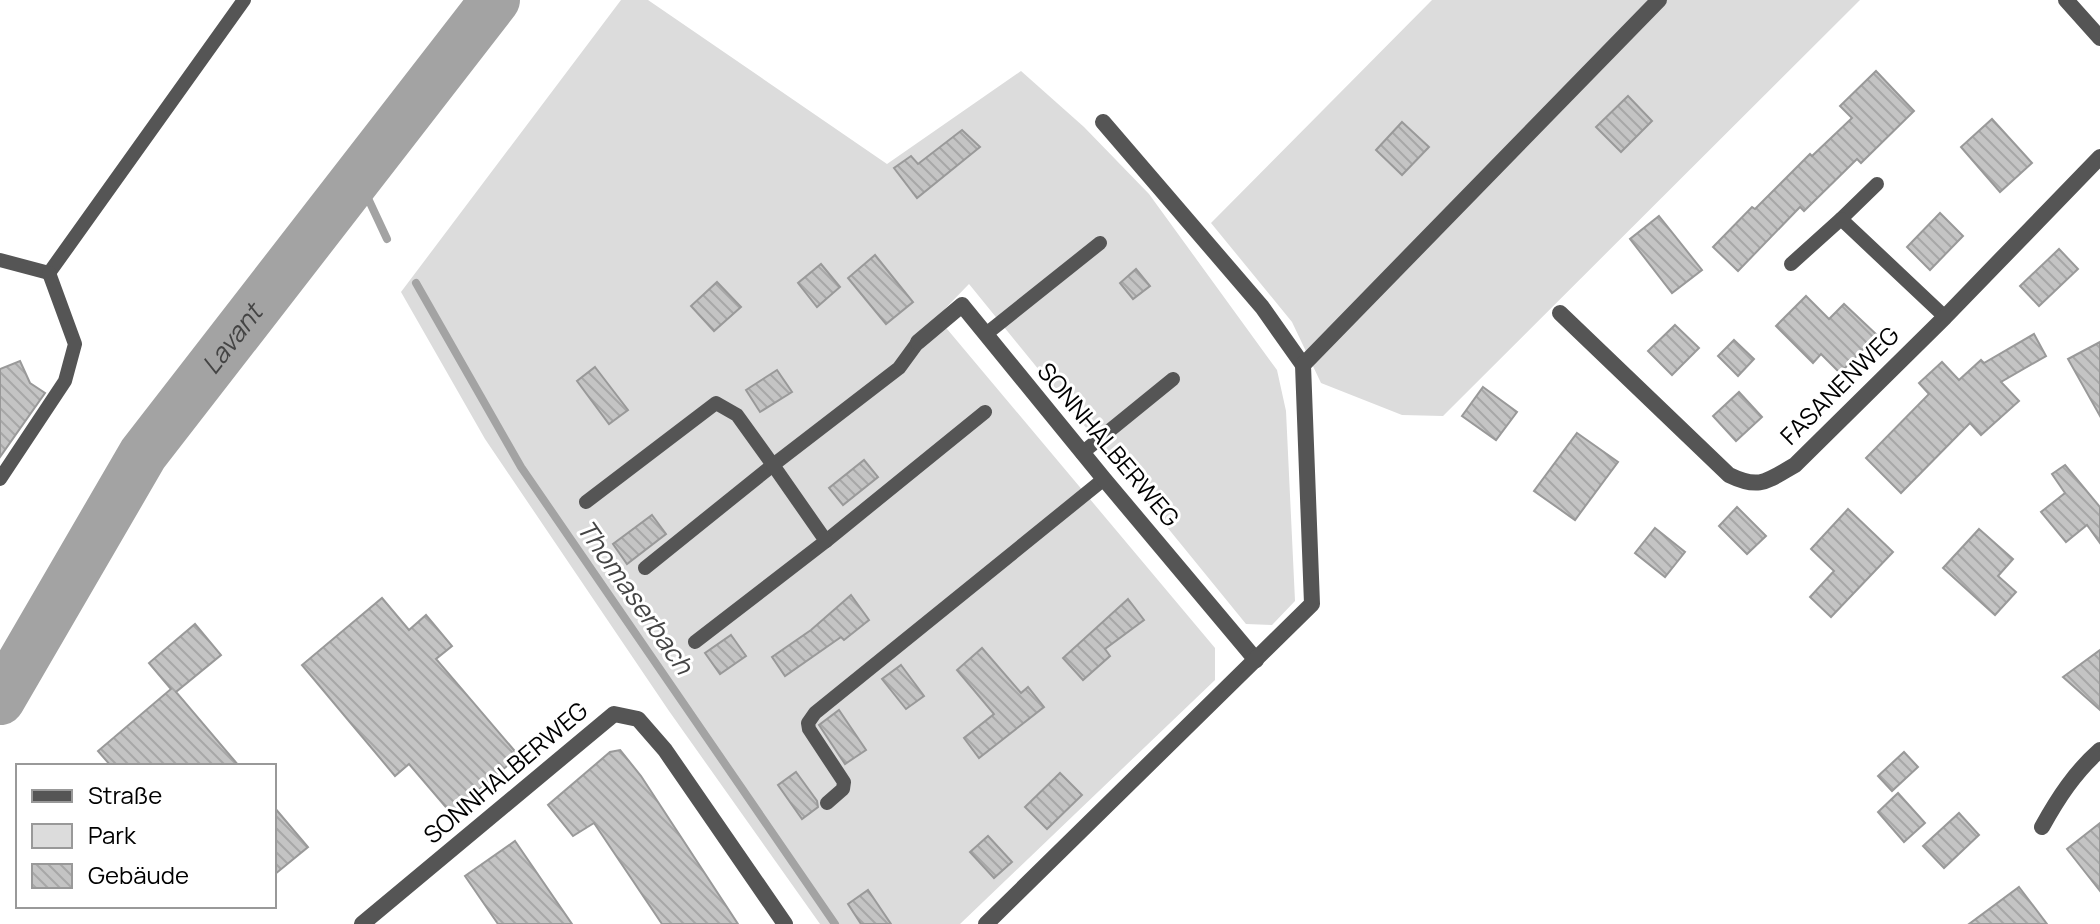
<svg xmlns="http://www.w3.org/2000/svg" width="2100" height="924" font-family="Manrope,sans-serif">
<style>
.green{fill:#dcdcdc}
.lines{fill:none;stroke-linecap:round;stroke-linejoin:round}
.stream{stroke:#a3a3a3;stroke-width:8}
.river{stroke:#a3a3a3;stroke-width:50}
.building{fill:url(#building-back-hatch);stroke:#999;stroke-width:2}
.service{stroke:#555;stroke-width:14}
.minor{stroke:#555;stroke-width:16}
.labels{text-anchor:middle;stroke-width:6;stroke-linejoin:round;paint-order:stroke}
.street-label{font-size:24px;fill:#000;stroke:#fff}
.water-label{font-size:26px;font-style:italic;fill:#444;stroke:#fff}
</style>
<defs>
<pattern id="building-back-hatch" width="6" height="6" patternUnits="userSpaceOnUse" patternTransform="scale(2)"><rect width="6" height="6" fill="#c4c4c4"/><path d="M-1 5l2 2M0 0l6 6M5-1l2 2" fill="none" stroke="#a7a7a7"/></pattern>
</defs>
<rect width="100%" height="100%" fill="#fff"/>
<g class="green">
<path d="M621 0H648L887 164 1021 71 1084 127 1149 194 1277 370 1286 411 1295 601 1272 625 1246 624 969 284 937 317 1215 648V680L960 924H820L669 711 485 439 401 292Z"/>
<path d="M1432 0H1860L1443 416 1402 415 1321 383 1292 322 1211 223Z"/>
</g>
<g class="lines">
<g class="stream">
<path d="M358 177 387 239"/>
<path d="M416 283 521 467 835 924"/>
</g>
<path class="river" id="s1" d="M0 700 143 454 495 0"/>
</g>
<g class="building">
<path d="M1876 71 1914 111 1861 163 1857 159 1804 211 1800 207 1738 271 1713 247 1752 207 1755 209 1810 154 1812 156 1852 118 1840 106Z"/>
<path d="M1628 96 1652 121 1621 152 1596 127Z"/>
<path d="M1992 119 2032 163 2000 192 1961 147Z"/>
<path d="M1402 122 1429 147 1402 175 1376 150Z"/>
<path d="M962 130 980 147 917 198 894 168 911 156 918 164Z"/>
<path d="M1940 213 1963 236 1930 270 1907 247Z"/>
<path d="M1659 216 1702 270 1672 293 1630 239Z"/>
<path d="M2059 249 2078 269 2039 306 2020 286Z"/>
<path d="M875 255 913 302 886 324 848 278Z"/>
<path d="M821 264 840 287 817 307 798 283Z"/>
<path d="M1136 269 1150 286 1133 299 1120 283Z"/>
<path d="M717 282 741 307 714 331 691 306Z"/>
<path d="M1806 296 1829 319 1844 304 1877 335 1840 373 1821 354 1813 363 1776 326Z"/>
<path d="M1675 325 1699 348 1672 375 1648 351Z"/>
<path d="M2034 334 2046 356 2001 382 2019 401 1981 435 1970 423 1901 493 1866 458 1929 394 1919 383 1942 362 1959 380 1981 360 1984 363Z"/>
<path d="M1734 340 1754 359 1738 376 1718 356Z"/>
<path d="M2100 342V416L2068 359Z"/>
<path d="M20 361 30 383 45 393 0 457V369Z"/>
<path d="M595 367 628 410 609 424 577 381Z"/>
<path d="M777 370 792 392 760 412 746 390Z"/>
<path d="M1483 387 1517 412 1496 440 1462 416Z"/>
<path d="M1739 392 1762 417 1736 441 1713 416Z"/>
<path d="M1577 433 1618 462 1575 520 1534 491Z"/>
<path d="M864 460 878 477 843 505 829 488Z"/>
<path d="M2065 465 2100 507V543L2087 525 2066 542 2041 512 2065 493 2052 474Z"/>
<path d="M1737 507 1766 536 1747 554 1719 526Z"/>
<path d="M1848 509 1893 552 1831 617 1810 597 1834 571 1811 549Z"/>
<path d="M652 515 666 534 627 564 613 544Z"/>
<path d="M1655 528 1685 552 1665 577 1635 553Z"/>
<path d="M1979 529 2013 559 1998 576 2016 592 1995 615 1943 568Z"/>
<path d="M851 595 869 620 844 640 841 637 785 676 772 657 811 630Z"/>
<path d="M382 598 409 630 426 615 452 646 436 659 519 756 451 813 409 764 395 776 302 665Z"/>
<path d="M1128 599 1144 620 1105 649 1110 656 1083 680 1063 658Z"/>
<path d="M195 624 221 655 176 692 239 766H111L98 751 171 689 149 663Z"/>
<path d="M731 635 746 656 720 674 705 653Z"/>
<path d="M982 648 1021 693 1028 687 1044 707 979 758 964 738 994 714 957 670Z"/>
<path d="M2100 650V710L2063 677Z"/>
<path d="M901 665 924 696 906 709 882 679Z"/>
<path d="M839 710 866 750 845 764 819 725Z"/>
<path d="M620 750 641 776 738 924H662L594 823 573 836 548 805 610 752Z"/>
<path d="M1904 752 1918 767 1892 791 1878 776Z"/>
<path d="M796 772 817 801 818 807 802 819 778 785Z"/>
<path d="M1060 773 1082 795 1047 829 1025 807Z"/>
<path d="M1898 793 1925 823 1904 842 1878 812Z"/>
<path d="M274 807 308 847 274 875Z"/>
<path d="M1959 813 1979 835 1944 868 1923 846Z"/>
<path d="M2100 823V891L2067 849Z"/>
<path d="M988 836 1012 862 994 878 970 852Z"/>
<path d="M515 841 572 924H498L465 876Z"/>
<path d="M2019 887 2047 924H1969Z"/>
<path d="M868 890 891 924H861L848 904Z"/>
</g>
<g class="lines">
<g class="service">
<path d="M1841 219 1877 184"/>
<path d="M0 260 49 273 244 0"/>
<path d="M1791 264 1841 219 1945 317"/>
<path d="M986 334 1100 243"/>
<path d="M1082 453 1173 379"/>
<path d="M0 479 65 381 75 344 49 273"/>
<path d="M586 502 716 403 737 415 773 465 645 568"/>
<path d="M826 541 985 412"/>
<path d="M695 642 826 541 773 465 899 368 918 342"/>
<path d="M827 803 843 789 844 782 809 729 808 723 815 713 1104 479"/>
</g>
<g class="minor">
<path d="M2066 0 2100 38"/>
<path d="M1103 122 1262 307 1303 365"/>
<path d="M1560 313 1729 475C1760 490 1767 481 1795 465L1945 317 2100 157"/>
<path d="M918 342 962 305 1104 479 1256 660"/>
<path d="M2042 827C2058 798 2075 772 2100 750"/>
<path d="M362 924 614 714 638 719 665 750 785 924"/>
<path d="M986 924 1312 604 1303 365 1659 0"/>
</g>
</g>
<g class="labels">
<g class="street-label">
<text transform="translate(1840 386) rotate(-45)" y="8">FASANENWEG</text>
<text transform="translate(1108 445) rotate(50)" y="8">SONNHALBERWEG</text>
<text transform="translate(506 773) rotate(-40)" y="8">SONNHALBERWEG</text>
</g>
<g class="water-label">
<text dy="9" stroke="none"><textPath href="#s1" startOffset="430">Lavant</textPath></text>
<text transform="translate(635 597) rotate(55)" y="9">Thomaserbach</text>
</g>
</g>
<rect x="16" y="764" width="260" height="144" fill="#ffffff" stroke="#999999" stroke-width="2"/>
<rect x="32" y="790" width="40" height="12" fill="#555555" stroke="#999999" stroke-width="2"/>
<text x="88" y="804" font-size="24" fill="#000000">Straße</text>
<rect x="32" y="824" width="40" height="24" fill="#dcdcdc" stroke="#999999" stroke-width="2"/>
<text x="88" y="844" font-size="24" fill="#000000">Park</text>
<rect x="32" y="864" width="40" height="24" fill="url(#building-back-hatch)" stroke="#999999" stroke-width="2"/>
<text x="88" y="884" font-size="24" fill="#000000">Gebäude</text>
</svg>
